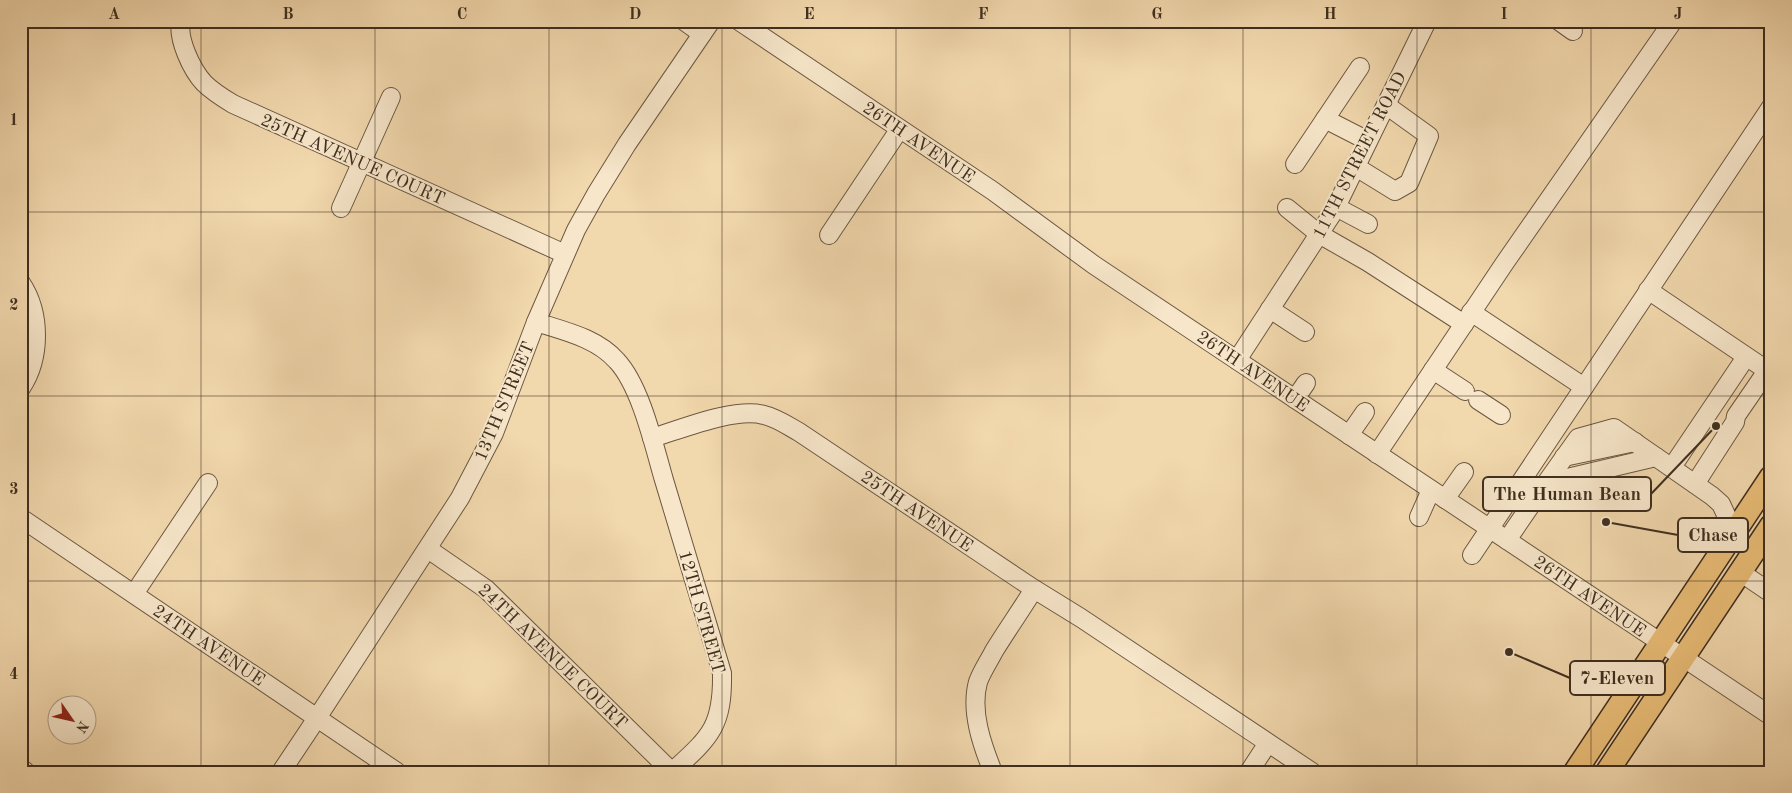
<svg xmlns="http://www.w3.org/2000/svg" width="1792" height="793" font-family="'Old Standard TT',serif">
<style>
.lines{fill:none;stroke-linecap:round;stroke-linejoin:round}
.minor-casing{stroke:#6c5842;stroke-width:20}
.major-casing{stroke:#3f2e1f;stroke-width:25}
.minor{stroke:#f7e6ca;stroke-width:18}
.major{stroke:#e9bc76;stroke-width:22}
.grid{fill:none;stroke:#3f2e1f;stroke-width:1;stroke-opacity:0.55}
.labels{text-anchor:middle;stroke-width:4;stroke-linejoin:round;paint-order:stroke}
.street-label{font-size:18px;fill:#3f2e1f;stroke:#f7e6ca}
.leader{fill:none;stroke:#3f2e1f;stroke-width:2}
.callout-dot{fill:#3f2e1f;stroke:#f7e6ca;stroke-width:2}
.callout{fill:#f7e6ca;stroke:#3f2e1f;stroke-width:2}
.callout-label{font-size:19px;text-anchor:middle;font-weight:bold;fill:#3f2e1f}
.neatline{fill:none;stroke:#3f2e1f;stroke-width:2}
.grid-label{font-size:16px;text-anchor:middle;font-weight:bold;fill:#3f2e1f}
</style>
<rect width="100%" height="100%" fill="#f2d8ad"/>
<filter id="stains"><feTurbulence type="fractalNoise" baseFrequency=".004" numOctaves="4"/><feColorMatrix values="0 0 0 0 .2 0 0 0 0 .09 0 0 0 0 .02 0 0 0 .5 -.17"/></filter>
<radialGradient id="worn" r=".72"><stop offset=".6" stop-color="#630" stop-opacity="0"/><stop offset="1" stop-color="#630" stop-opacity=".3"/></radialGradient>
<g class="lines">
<defs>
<g id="minor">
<path d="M181 21C177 39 192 70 204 83 213 92 223 98 233 104L565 254"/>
<path d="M684 21 702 34"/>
<path d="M739 21 993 191 1094 265 1771 716"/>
<path d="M1559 21 1573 31"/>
<path d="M1325 119 1368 141"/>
<path d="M1295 164 1360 67"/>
<path d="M1356 167 1395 191 1409 183 1429 136 1386 105"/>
<path d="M1336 207 1368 224"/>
<path d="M341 208 391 97"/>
<path d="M1287 208 1319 234 1368 262 1464 324"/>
<path d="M829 235 899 130"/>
<path d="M21 283C41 313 41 358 21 388"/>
<path d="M1648 290 1771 373"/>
<path d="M1270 309 1305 332"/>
<path d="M1471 312 1584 387"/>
<path d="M1237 360 1334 211 1427 21"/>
<path d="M1433 370 1465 391"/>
<path d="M1295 399 1306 383"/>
<path d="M1478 400 1501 415"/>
<path d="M1349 435 1365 412"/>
<path d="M652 438C682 429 735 407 764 415 777 418 788 426 799 432L1034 589 1081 618 1312 772"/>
<path d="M1377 454 1504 264 1673 21"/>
<path d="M1564 457 1635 442"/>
<path d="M1672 467 1746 357"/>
<path d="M1546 483 1578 438 1614 428 1656 457"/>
<path d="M1695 484 1735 422 1736 416 1771 365"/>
<path d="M1445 499 1464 472"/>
<path d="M1419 517 1431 490"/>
<path d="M21 518 397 772"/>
<path d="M1507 540 1546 483 1656 457 1712 496 1721 504 1734 532"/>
<path d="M428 549 486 589 672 772C710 737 723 727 722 673 703 609 683 545 664 480 654 446 641 387 617 361 597 338 564 331 536 322"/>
<path d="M1472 555 1771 107"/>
<path d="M1740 572 1771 593"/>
<path d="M134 594 208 483"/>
<path d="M21 768 26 772"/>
<path d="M281 772 317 718 460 498 494 433 536 322 576 230 596 194 627 144 711 21"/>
<path d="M993 772C982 745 970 711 978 682 982 671 989 661 994 651 1007 630 1021 610 1034 589"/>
<path d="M1249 772 1268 743"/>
</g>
<g id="major">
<path d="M1575 772 1771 477"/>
<path d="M1607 772 1771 526"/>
</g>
</defs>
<use href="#minor" class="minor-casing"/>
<use href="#major" class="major-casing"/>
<use href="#minor" class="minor"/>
<use href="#major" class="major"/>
</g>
<path class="grid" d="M201 21V772M375 21V772M549 21V772M722 21V772M896 21V772M1070 21V772M1243 21V772M1417 21V772M1591 21V772M21 212H1771M21 396H1771M21 581H1771"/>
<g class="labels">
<g class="street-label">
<text transform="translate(919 142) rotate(34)" y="6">26TH AVENUE</text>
<text transform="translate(1359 155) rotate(-63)" y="6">11TH STREET ROAD</text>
<text transform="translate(353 159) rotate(24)" y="6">25TH AVENUE COURT</text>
<text transform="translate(1253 371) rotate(34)" y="6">26TH AVENUE</text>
<text transform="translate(504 401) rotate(-67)" y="6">13TH STREET</text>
<text transform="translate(917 511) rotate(34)" y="6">25TH AVENUE</text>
<text transform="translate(1590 596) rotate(34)" y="6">26TH AVENUE</text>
<text transform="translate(702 612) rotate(74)" y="6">12TH STREET</text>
<text transform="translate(209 645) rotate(34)" y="6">24TH AVENUE</text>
<text transform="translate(553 656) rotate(44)" y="6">24TH AVENUE COURT</text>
</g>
</g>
<path class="leader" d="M1716 426L1651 494M1606 522L1678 535M1509 652L1570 678"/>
<g class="callout-dot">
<circle cx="1716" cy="426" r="5"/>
<circle cx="1606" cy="522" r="5"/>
<circle cx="1509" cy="652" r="5"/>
</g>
<g class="callout">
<rect x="1483" y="477" width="168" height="34" rx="5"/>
<rect x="1678" y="518" width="70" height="34" rx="5"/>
<rect x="1570" y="661" width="95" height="34" rx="5"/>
</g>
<g class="callout-label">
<text x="1567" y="500">The Human Bean</text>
<text x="1713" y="541">Chase</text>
<text x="1617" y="684">7-Eleven</text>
</g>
<rect width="1792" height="793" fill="none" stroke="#f2d8ad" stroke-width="55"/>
<g transform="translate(72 720) rotate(124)"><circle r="24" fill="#f7e6ca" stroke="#ad9c86"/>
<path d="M0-4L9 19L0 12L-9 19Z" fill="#8f2418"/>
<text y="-8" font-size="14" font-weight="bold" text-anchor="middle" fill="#3f2e1f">N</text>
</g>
<rect x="28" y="28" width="1736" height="738" class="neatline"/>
<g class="grid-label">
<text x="114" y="19">A</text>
<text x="288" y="19">B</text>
<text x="462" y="19">C</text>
<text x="635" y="19">D</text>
<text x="809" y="19">E</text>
<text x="983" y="19">F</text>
<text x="1157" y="19">G</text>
<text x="1330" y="19">H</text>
<text x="1504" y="19">I</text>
<text x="1678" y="19">J</text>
<text x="14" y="125">1</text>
<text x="14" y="310">2</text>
<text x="14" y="494">3</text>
<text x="14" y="679">4</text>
</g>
<rect width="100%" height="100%" filter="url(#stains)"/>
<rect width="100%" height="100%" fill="url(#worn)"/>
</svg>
